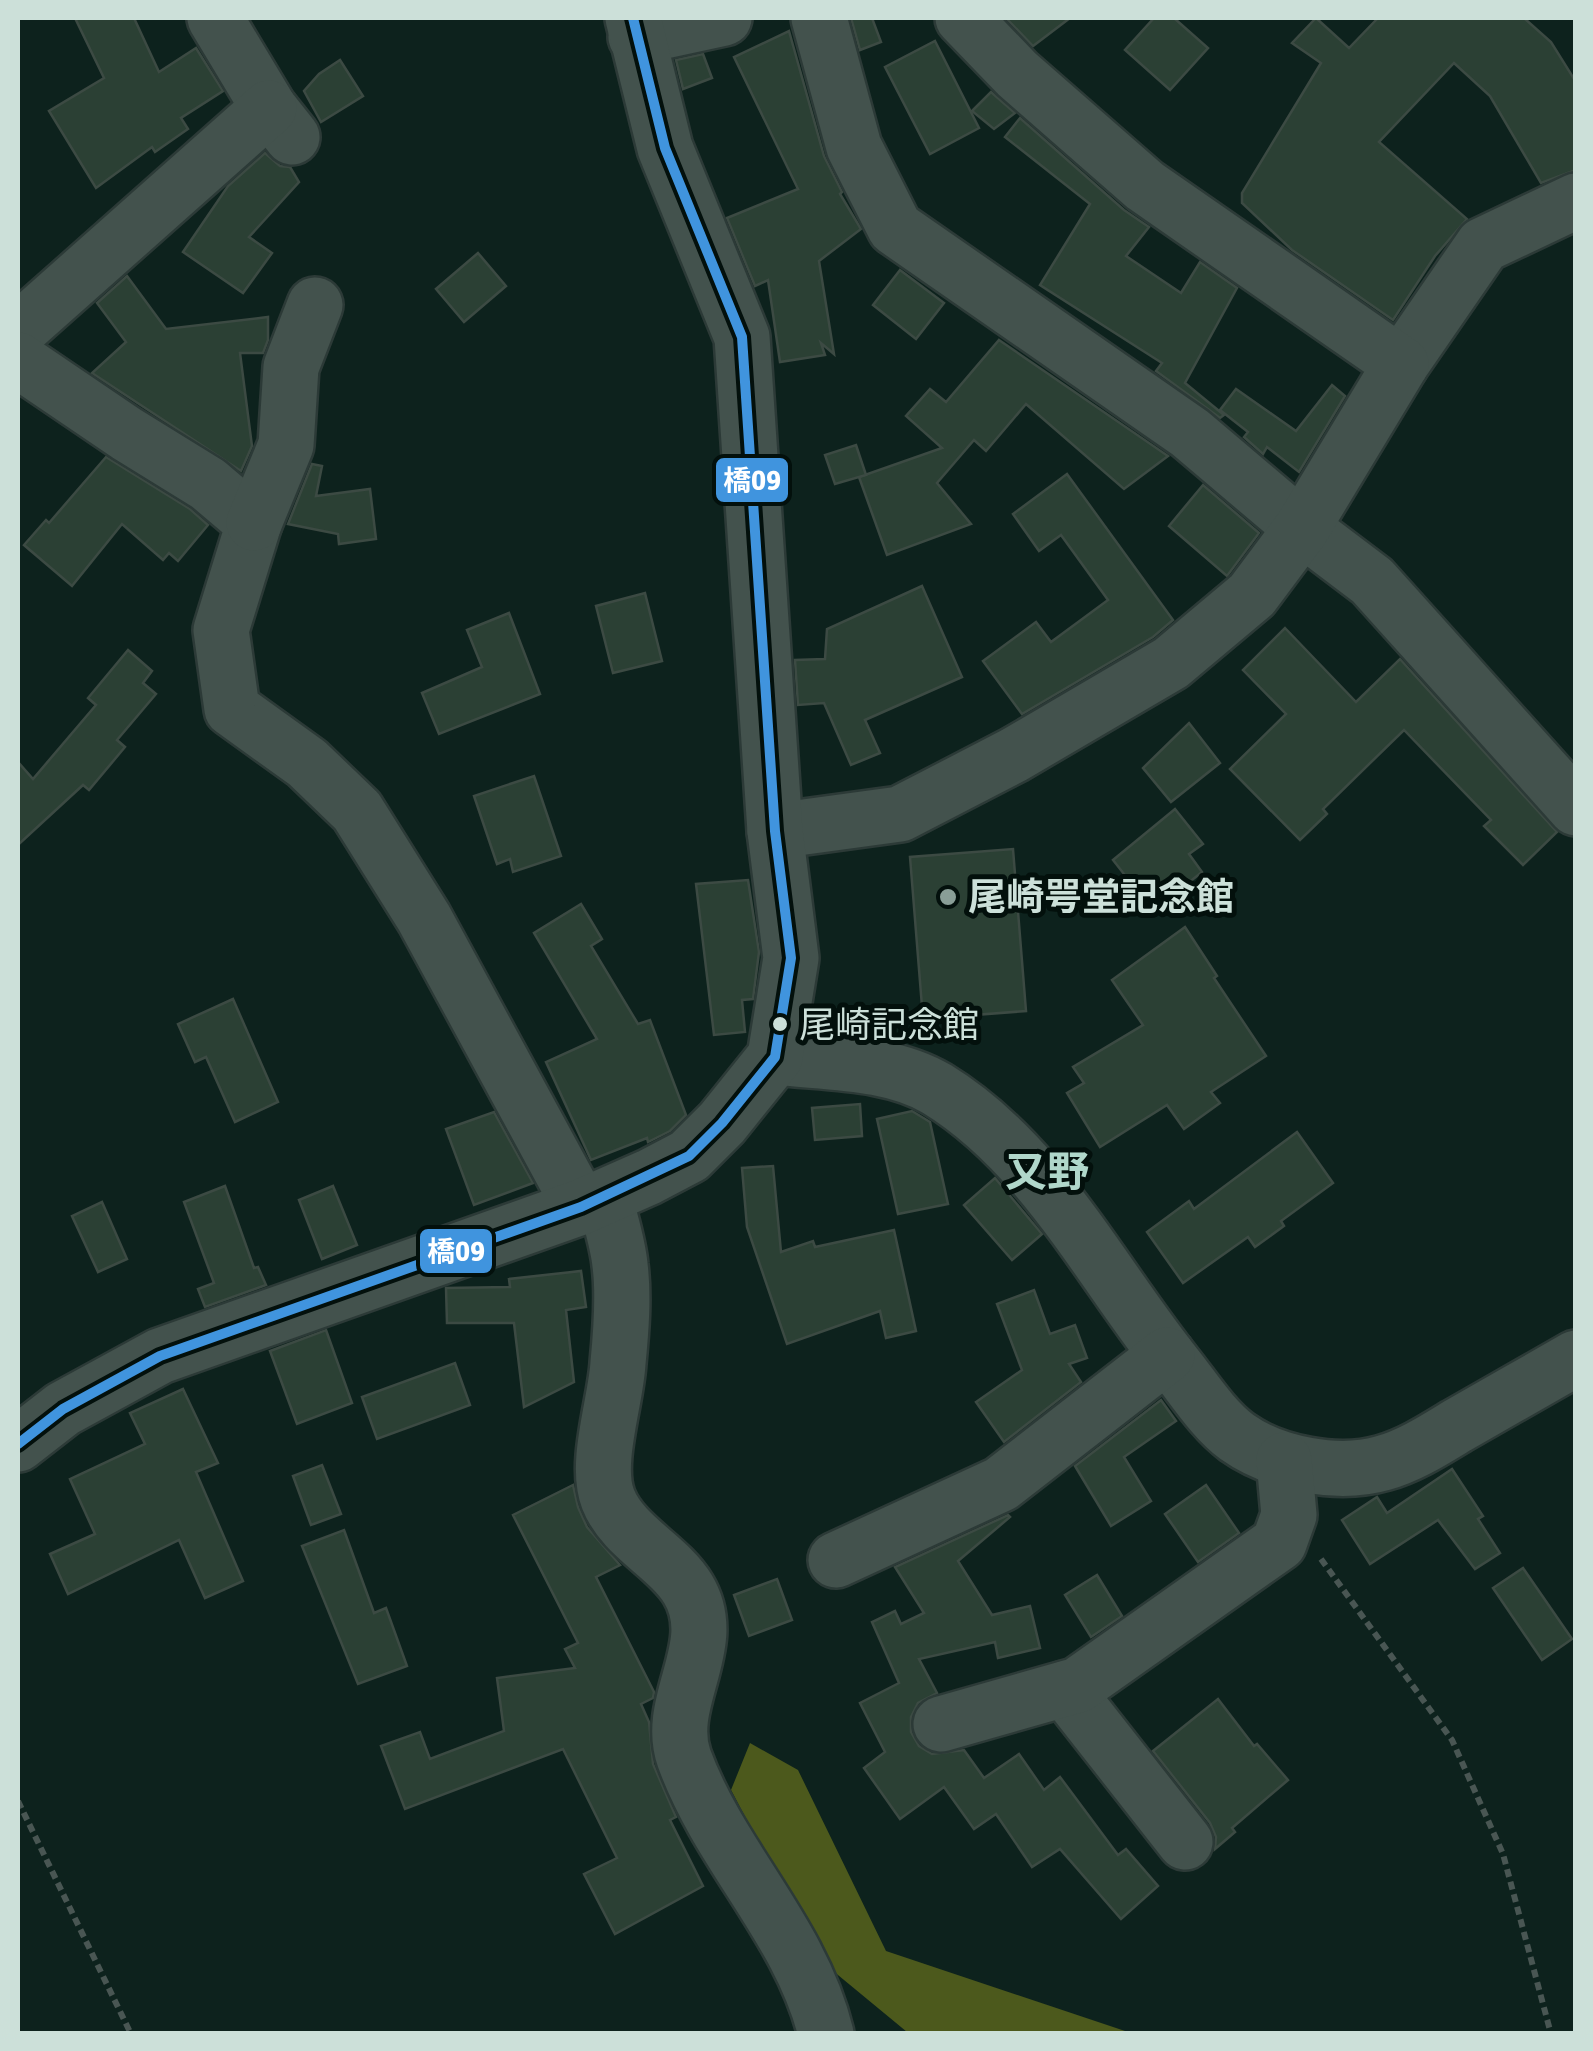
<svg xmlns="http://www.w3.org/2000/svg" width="1593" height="2051" font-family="Signika,'Noto Sans JP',sans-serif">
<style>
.forest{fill:#4c591c}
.building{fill:#2b4034;stroke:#3c4a43;stroke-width:2.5}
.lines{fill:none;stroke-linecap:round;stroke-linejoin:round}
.minor-casing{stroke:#2c3a37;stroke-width:60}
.path{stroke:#495653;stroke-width:6;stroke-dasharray:8 5;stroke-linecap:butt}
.minor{stroke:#43524d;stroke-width:55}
.bus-1-casing{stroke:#03100c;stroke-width:18}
.bus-1{stroke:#4094de;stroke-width:10}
.poi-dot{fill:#899e97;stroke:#03100c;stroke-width:4}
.bus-dot{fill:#cce0d9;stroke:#03100c;stroke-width:4}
.labels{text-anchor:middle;stroke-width:10;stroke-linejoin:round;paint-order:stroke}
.bus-label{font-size:36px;fill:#cce0d9;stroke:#03100c;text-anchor:start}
.poi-label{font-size:38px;font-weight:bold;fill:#cce0d9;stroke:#03100c;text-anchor:start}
.quarter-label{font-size:42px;font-weight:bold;fill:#b0d7ca;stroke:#03100c}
.line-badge{stroke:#03100c;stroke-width:4}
.badge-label{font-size:28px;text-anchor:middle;font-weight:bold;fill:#fff}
</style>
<rect width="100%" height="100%" fill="#0d221d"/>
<path class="forest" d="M750 1743 798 1770 886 1951 1131 2033 907 2032 821 1961 731 1790Z"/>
<g class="building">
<path d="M75 18H134L159 72 196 48 223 91 181 118 188 129 155 152 152 147 96 188 49 111 104 78Z"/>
<path d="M851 18H872L881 42 860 50Z"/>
<path d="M1006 18H1070L1033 46Z"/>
<path d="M1154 18H1174L1208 48 1170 90 1125 50Z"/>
<path d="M1316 18 1349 48 1378 18H1524L1551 42 1576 82V170L1541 183 1490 96 1454 63 1379 142 1467 219 1435 256 1393 320 1292 250 1242 203V193L1321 63 1292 43Z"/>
<path d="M789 31 824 156 842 192 840 194 861 229 819 261 834 354 821 343 825 355 780 362 768 280 755 286 727 218 798 189 734 57Z"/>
<path d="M935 41 979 128 930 154 885 67Z"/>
<path d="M703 54 712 78 683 89 676 60Z"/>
<path d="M340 60 363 96 321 122 304 91 319 74Z"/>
<path d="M991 92 1015 113 994 129 972 111Z"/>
<path d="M1020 118 1124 210 1149 227 1126 256 1181 293 1200 262 1237 288 1185 383 1224 415 1220 418 1156 371 1162 363 1040 285 1090 204 1005 137Z"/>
<path d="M265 153 280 166 290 167 299 182 249 237 272 253 243 293 183 252 228 186Z"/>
<path d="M478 253 506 286 464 322 436 289Z"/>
<path d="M900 270 944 303 916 339 873 305Z"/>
<path d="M127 276 166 329 268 317V340L263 353H240L252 446 241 471 92 373 126 342 97 303Z"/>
<path d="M999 340 1168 456 1124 489 1026 404 986 451 974 440 937 483 971 524 887 555 859 477 942 448 906 416 930 389 946 402Z"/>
<path d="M1332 385 1345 396 1299 472 1267 447 1263 454 1244 437 1248 432 1220 410 1236 389 1296 431Z"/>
<path d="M856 445 866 475 835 484 825 455Z"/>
<path d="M106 457 190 509 208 525 178 561 169 553 163 560 122 524 72 586 24 545 46 520 49 523Z"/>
<path d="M312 464 322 466 316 496 370 489 376 539 339 544 338 534 288 524Z"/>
<path d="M1067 474 1173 620 1153 637 1022 714 983 661 1036 622 1051 642 1108 600 1061 535 1039 551 1013 514Z"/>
<path d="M1203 485 1259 533 1227 576 1169 526Z"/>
<path d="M922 586 962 677 865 720 880 753 851 765 824 703 798 705 795 660 825 659 827 629Z"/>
<path d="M645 593 662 661 613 673 596 606Z"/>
<path d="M509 613 540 694 439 734 422 693 482 667 467 630Z"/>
<path d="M1285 628 1356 702 1400 659 1557 832 1523 865 1484 826 1491 820 1404 730 1323 809 1327 814 1300 840 1230 769 1286 714 1243 670Z"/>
<path d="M128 650 152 671 143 683 156 694 117 740 125 747 89 790 83 785 18 845V762L33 779 96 705 88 698Z"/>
<path d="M1189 723 1220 763 1171 802 1143 768Z"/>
<path d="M534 776 561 856 513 872 510 859 497 864 474 796Z"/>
<path d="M1175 809 1203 844 1189 854 1202 872 1153 911 1113 860Z"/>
<path d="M1013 849 1026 1011 923 1019 910 857Z"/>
<path d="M748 880 759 952 753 999 742 1000 745 1032 714 1035 696 884Z"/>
<path d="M581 904 602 939 591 946 638 1024 650 1020 686 1115 670 1131 648 1142 647 1138 591 1160 546 1062 597 1039 534 933Z"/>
<path d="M1185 927 1217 976 1214 978 1266 1056 1211 1092 1220 1103 1184 1129 1167 1105 1100 1147 1067 1093 1084 1083 1073 1067 1143 1025 1112 980Z"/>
<path d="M233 999 278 1102 235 1122 206 1057 195 1062 178 1024Z"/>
<path d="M860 1104 862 1136 815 1140 812 1108Z"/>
<path d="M912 1111 930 1122 948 1204 898 1214 877 1119Z"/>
<path d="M494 1112 533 1183 474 1205 446 1129Z"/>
<path d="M1297 1132 1333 1183 1281 1221 1284 1226 1255 1247 1248 1237 1183 1283 1147 1232 1189 1201 1194 1209Z"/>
<path d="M773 1166 781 1252 813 1241 815 1247 894 1230 916 1331 886 1338 880 1311 787 1344 747 1227 742 1168Z"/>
<path d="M995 1178 1042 1234 1012 1260 964 1205Z"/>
<path d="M225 1186 254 1268 258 1267 266 1285 205 1307 198 1289 214 1283 184 1202Z"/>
<path d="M333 1186 357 1245 322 1259 299 1200Z"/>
<path d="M102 1202 127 1259 98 1272 72 1216Z"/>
<path d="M581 1271 586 1307 566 1310 574 1382 524 1407 514 1323H447L446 1288 510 1287 509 1279Z"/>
<path d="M1034 1290 1050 1334 1075 1325 1087 1358 1069 1364 1081 1382 1004 1442 976 1402 1022 1370 997 1304Z"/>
<path d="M326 1330 352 1403 297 1424 270 1351Z"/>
<path d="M455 1363 470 1405 377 1439 362 1397Z"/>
<path d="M183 1389 218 1463 196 1472 243 1581 205 1598 179 1540 68 1594 50 1554 95 1534 70 1479 145 1444 130 1413Z"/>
<path d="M1161 1400 1176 1421 1124 1457 1151 1501 1111 1526 1075 1466Z"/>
<path d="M322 1465 341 1514 311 1525 293 1476Z"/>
<path d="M1452 1469 1483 1516 1478 1519 1500 1553 1475 1569 1438 1520 1370 1564 1342 1520 1377 1497 1387 1513Z"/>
<path d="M573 1485 578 1507 587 1527 620 1565 596 1577 654 1692 653 1698 641 1704 649 1722 653 1764 676 1817 670 1820 703 1886 615 1934 584 1874 617 1858 563 1749 405 1809 381 1746 420 1732 430 1759 504 1731 497 1678 575 1668 565 1649 578 1643 513 1515Z"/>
<path d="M1206 1485 1239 1533 1198 1562 1165 1514Z"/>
<path d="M1008 1515 1010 1517 958 1561 992 1615 1030 1606 1040 1648 998 1658 995 1642 919 1659 937 1693 918 1703 911 1717V1732L919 1746 932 1754 964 1750 984 1778 1019 1754 1044 1790 1060 1777 1118 1855 1126 1849 1158 1886 1121 1919 1060 1849 1032 1867 996 1814 974 1829 944 1787 900 1819 864 1768 885 1752 860 1703 899 1683 872 1622 895 1611 901 1624 924 1613 895 1567Z"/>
<path d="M344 1530 374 1613 386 1608 407 1666 358 1684 302 1546Z"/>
<path d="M1523 1568 1572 1639 1542 1660 1493 1588Z"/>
<path d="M1097 1575 1122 1616 1091 1637 1065 1595Z"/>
<path d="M777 1579 792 1620 749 1636 734 1595Z"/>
<path d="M1218 1699 1254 1746 1257 1744 1288 1780 1232 1828 1235 1832 1215 1849 1216 1837 1210 1823 1153 1751Z"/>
</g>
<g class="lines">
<defs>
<g id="minor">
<path d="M215 18 269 108 292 137"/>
<path d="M819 18 854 147 895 228 1190 433 1302 528 1372 581 1576 808"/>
<path d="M636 37 724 18"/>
<path d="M18 331 269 108"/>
<path d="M18 360 127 434 208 484 254 523 221 630 232 709 307 763 357 811 424 918 581 1207"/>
<path d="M1401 364 1483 245 1576 201"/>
<path d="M254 523 286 445 291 367 315 305"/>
<path d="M775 831 900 814 1014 755 1171 663 1252 595 1302 528 1401 364 1145 186 1017 74 963 18"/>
<path d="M775 1057C827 1063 890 1061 937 1089 1043 1154 1102 1275 1178 1369 1196 1392 1214 1420 1237 1437 1275 1464 1338 1476 1383 1463 1409 1456 1434 1440 1457 1426 1497 1403 1536 1381 1576 1358"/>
<path d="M605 1198C610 1220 618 1243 620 1265 624 1296 621 1332 618 1363 616 1401 594 1463 608 1499 623 1537 668 1556 688 1589 722 1645 664 1701 684 1758 720 1857 801 1931 826 2034"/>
<path d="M18 1444 63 1409 160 1356 581 1207 649 1177 689 1156 722 1123 775 1057 791 958 775 831 742 337 665 148 633 18"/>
<path d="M836 1560 1001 1484 1167 1355"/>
<path d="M1065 1689 1185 1842"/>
<path d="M941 1724 1078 1685 1279 1543 1289 1515 1284 1460"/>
</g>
</defs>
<use href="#minor" class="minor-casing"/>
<g class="path">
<path d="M1321 1559 1452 1740 1503 1854 1551 2034"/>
<path d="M18 1801 131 2034"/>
</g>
<use href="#minor" class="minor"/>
<defs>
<path id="bus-1" d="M18 1444 63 1409 160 1356 581 1207 689 1156 722 1123 775 1057 791 958 775 831 742 337 665 148 633 18"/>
</defs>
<use href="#bus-1" class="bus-1-casing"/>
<use href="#bus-1" class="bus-1"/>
</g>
<circle class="poi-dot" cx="948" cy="897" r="10"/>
<circle class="bus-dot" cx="780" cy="1024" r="9"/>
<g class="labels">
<g class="bus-label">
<text x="799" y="1037">尾崎記念館</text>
</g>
<g class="poi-label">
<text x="968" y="910">尾崎咢堂記念館</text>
</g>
<g class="quarter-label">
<text x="1047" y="1186">又野</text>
</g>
</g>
<g class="line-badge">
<rect x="714" y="456" width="76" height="48" rx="10" fill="#4094de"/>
<rect x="418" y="1227" width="76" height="48" rx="10" fill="#4094de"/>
</g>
<g class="badge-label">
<text x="752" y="490">橋09</text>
<text x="456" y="1261">橋09</text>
</g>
<rect width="1593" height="2051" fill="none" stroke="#cce0d9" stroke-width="40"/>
</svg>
